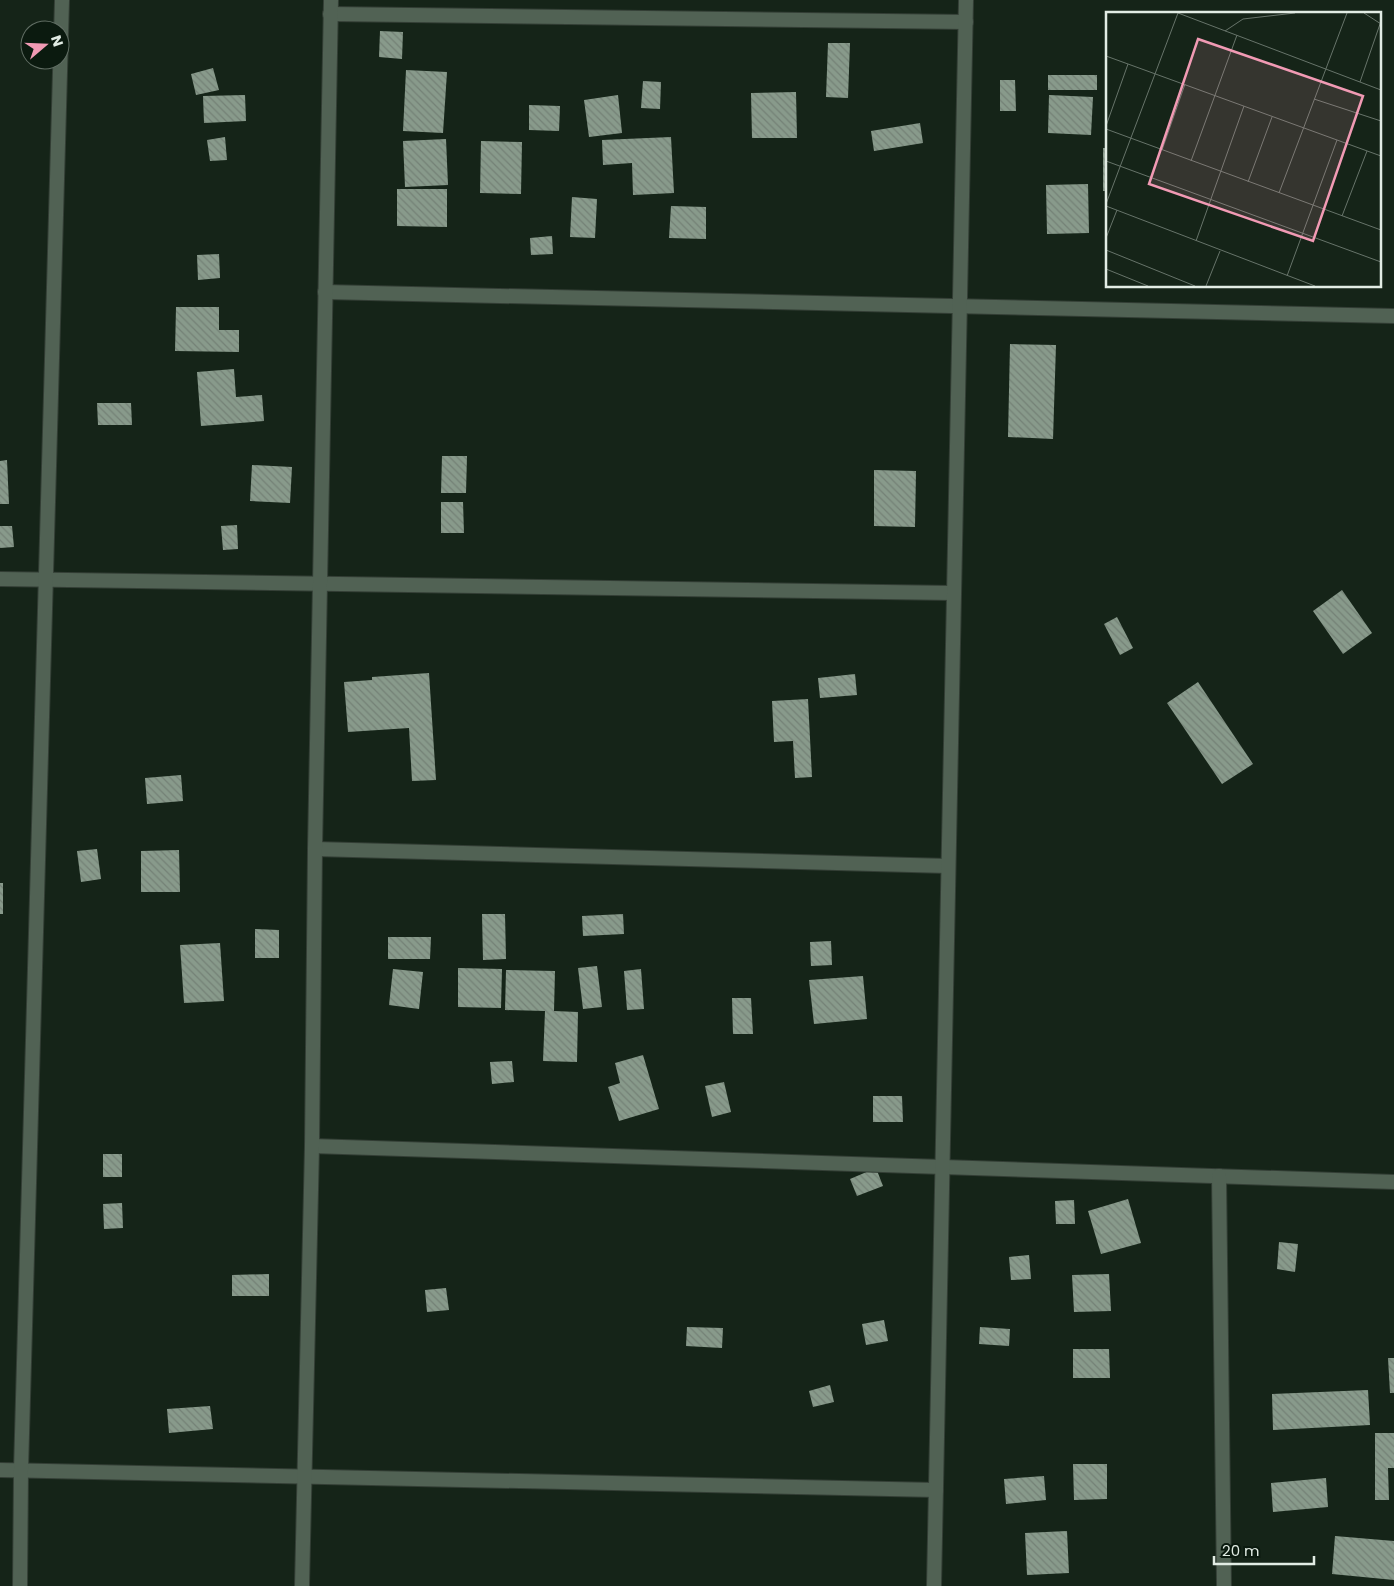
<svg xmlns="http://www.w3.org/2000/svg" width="1394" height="1586" font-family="Poppins,sans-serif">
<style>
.building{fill:url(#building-back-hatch)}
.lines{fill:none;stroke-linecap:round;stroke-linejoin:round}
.minor-casing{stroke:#333e35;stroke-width:16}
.minor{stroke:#516254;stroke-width:14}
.inset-road{fill:none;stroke:#67746a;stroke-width:1}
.view{fill:#f19ab4;fill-opacity:0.15;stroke:#f19ab4;stroke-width:2.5}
.inset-edge{fill:none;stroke:#e2ece4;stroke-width:2.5}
</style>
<defs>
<pattern id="building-back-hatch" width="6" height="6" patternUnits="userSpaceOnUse" patternTransform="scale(1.25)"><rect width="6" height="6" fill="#889a8b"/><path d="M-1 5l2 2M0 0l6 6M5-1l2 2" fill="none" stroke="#748176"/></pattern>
</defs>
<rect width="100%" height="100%" fill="#152418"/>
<g class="building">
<path d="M380 31 403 32 402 59 379 57Z"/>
<path d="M828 43H850L848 98 826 97Z"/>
<path d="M213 68 219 90 196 95 191 74Z"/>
<path d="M406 70 447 72 443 133 403 131Z"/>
<rect x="1048" y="75" width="49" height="15"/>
<path d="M1000 80H1015L1016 111H1000Z"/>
<path d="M643 81 661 82 660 109 641 108Z"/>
<path d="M796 92 797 138H752L751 93Z"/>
<path d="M245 95 246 121 204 123 203 96Z"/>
<path d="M618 95 622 133 589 137 584 100Z"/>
<path d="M1049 95 1093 97 1091 135 1048 133Z"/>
<path d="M529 105 560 106 559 131 529 130Z"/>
<path d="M920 123 923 143 874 151 871 131Z"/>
<path d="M225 137 227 160 210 161 207 140Z"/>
<path d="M671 137 674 193 633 195 632 163 603 165 602 140Z"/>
<path d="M446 139 448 185 405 187 403 141Z"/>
<path d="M481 141 522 142 521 194 480 193Z"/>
<rect x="1103" y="148" width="5" height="43"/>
<path d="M1088 184 1089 233 1047 234 1046 185Z"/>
<path d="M397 189H447V227L397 226Z"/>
<path d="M572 197 597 199 595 238 570 237Z"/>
<path d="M671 206 706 207V239L669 238Z"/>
<path d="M552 236 553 254 531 255 530 238Z"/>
<path d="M219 254 220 278 198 280 197 255Z"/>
<path d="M176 307H219V330H239V352L175 351Z"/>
<path d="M1010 344 1056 345 1053 439 1008 437Z"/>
<path d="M234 369 236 397 262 395 264 421 201 426 197 372Z"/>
<path d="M97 403H131L132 425H98Z"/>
<path d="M442 456H467L466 493H441Z"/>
<path d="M7 460 9 504H0V461Z"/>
<path d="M252 465 292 467 290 503 250 501Z"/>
<path d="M874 470 916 471 915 527 874 526Z"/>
<path d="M441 502H463L464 533H441Z"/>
<path d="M237 525 238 549 223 550 221 526Z"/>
<path d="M0 526H12L14 547 0 548Z"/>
<path d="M1342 590 1372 633 1343 654 1313 611Z"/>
<path d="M1117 617 1133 648 1120 655 1104 624Z"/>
<path d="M429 673 436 780 412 781 409 728 348 732 344 682 372 680V677Z"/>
<path d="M855 674 857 695 820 698 818 678Z"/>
<path d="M1198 682 1253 764 1222 784 1167 703Z"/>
<path d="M808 699 812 777 795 778 793 741 774 742 772 701Z"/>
<path d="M181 775 183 801 147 804 145 778Z"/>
<path d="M97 849 101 879 81 882 77 851Z"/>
<path d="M179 850 180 892H141V851Z"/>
<rect x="0" y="883" width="3" height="31"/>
<path d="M482 914H505L506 959 483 960Z"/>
<path d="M623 914 624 934 583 936 582 916Z"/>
<path d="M255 929 279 930V958H255Z"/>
<path d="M388 937H431L430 959H388Z"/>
<path d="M831 941 832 965 811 966 810 942Z"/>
<path d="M220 943 224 1001 184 1003 180 945Z"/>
<path d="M597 966 602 1007 583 1009 578 968Z"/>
<path d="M458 968 502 969 501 1008 458 1007Z"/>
<path d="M393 969 423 972 419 1009 389 1005Z"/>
<path d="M641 969 644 1009 627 1010 624 971Z"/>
<path d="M506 970 555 971 554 1011 578 1012 577 1062 543 1061 545 1011 505 1010Z"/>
<path d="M863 976 867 1019 814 1024 809 980Z"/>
<path d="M732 998H751L753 1034H733Z"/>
<path d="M643 1055 659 1109 619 1121 608 1087 620 1083 615 1063Z"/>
<path d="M512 1061 514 1082 492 1084 490 1062Z"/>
<path d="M724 1082 731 1112 712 1117 705 1086Z"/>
<path d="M873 1096H902L903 1122H873Z"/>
<rect x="103" y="1154" width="19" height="23"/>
<path d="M876 1168 883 1186 857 1196 850 1179Z"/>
<path d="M1128 1199 1141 1243 1101 1254 1088 1211Z"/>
<path d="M1074 1200 1075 1224H1056L1055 1201Z"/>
<path d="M122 1203 123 1228 104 1229 103 1204Z"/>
<path d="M1279 1242 1298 1244 1295 1272 1277 1269Z"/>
<path d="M1029 1255 1031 1279 1011 1280 1009 1257Z"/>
<path d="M269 1274V1296H232V1275Z"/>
<path d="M1109 1274 1111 1311 1074 1312 1072 1275Z"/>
<path d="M446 1288 449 1310 427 1312 425 1290Z"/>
<path d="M884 1320 888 1341 866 1345 862 1324Z"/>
<path d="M687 1327 723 1328 722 1348 686 1346Z"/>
<path d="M980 1327 1010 1329 1009 1346 979 1344Z"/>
<path d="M1073 1349H1109L1110 1378H1073Z"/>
<path d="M1388 1358H1394V1393H1390Z"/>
<path d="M830 1385 834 1402 813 1407 809 1391Z"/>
<path d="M1368 1390 1370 1425 1273 1430 1272 1394Z"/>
<path d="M210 1406 213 1429 169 1433 167 1409Z"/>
<path d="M1375 1433H1394V1468H1388L1389 1500H1375Z"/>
<path d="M1073 1464H1107V1499L1074 1500Z"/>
<path d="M1044 1476 1046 1500 1006 1504 1004 1479Z"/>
<path d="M1326 1478 1328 1507 1273 1512 1271 1483Z"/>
<path d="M1067 1531 1069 1573 1027 1575 1025 1533Z"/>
<path d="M1335 1536 1394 1541V1580L1332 1574Z"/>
</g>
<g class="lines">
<defs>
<g id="minor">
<path d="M330 14 966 22"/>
<path d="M325 292 1394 316"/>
<path d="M0 579 953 593"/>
<path d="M315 849 948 866"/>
<path d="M312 1146 1394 1182"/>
<path d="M1219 1176 1224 1586"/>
<path d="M0 1470 936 1490"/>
<path d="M20 1586 21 1470 62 0"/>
<path d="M302 1586 312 1146 315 849 331 0"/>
<path d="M934 1586 966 0"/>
</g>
</defs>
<use href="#minor" class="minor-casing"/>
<use href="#minor" class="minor"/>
</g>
<g transform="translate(1106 12)">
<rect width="275" height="275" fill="#152418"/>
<path class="inset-road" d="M258 1 275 12M119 19 137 7 189 1M0 44 275 144M254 70 274 12M208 87 275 109M0 114 22 52M0 117 275 218M56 138 79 72M0 149 275 250M85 149 131 23M142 170 166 105M173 181 241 1M0 192 72 1 275 78M0 194 209 274M236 204 261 139M0 226 11 198M90 229 138 94M0 238 89 274M0 257 42 274M181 264 231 128M100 274 114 239"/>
<path class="view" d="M92 27 257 84 207 229 43 172Z"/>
<rect width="275" height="275" class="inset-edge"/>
</g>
<g transform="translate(45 45) rotate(71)"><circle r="24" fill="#0b1a0f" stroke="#616e64"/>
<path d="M0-4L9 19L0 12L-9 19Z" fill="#f19ab4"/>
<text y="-8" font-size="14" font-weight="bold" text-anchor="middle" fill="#e2ece4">N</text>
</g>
<path d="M1214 1556v8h100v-8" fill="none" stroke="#e2ece4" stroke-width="2.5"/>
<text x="1222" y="1556" font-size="15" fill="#e2ece4" stroke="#0b1a0f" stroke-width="4" paint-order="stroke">20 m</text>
</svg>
